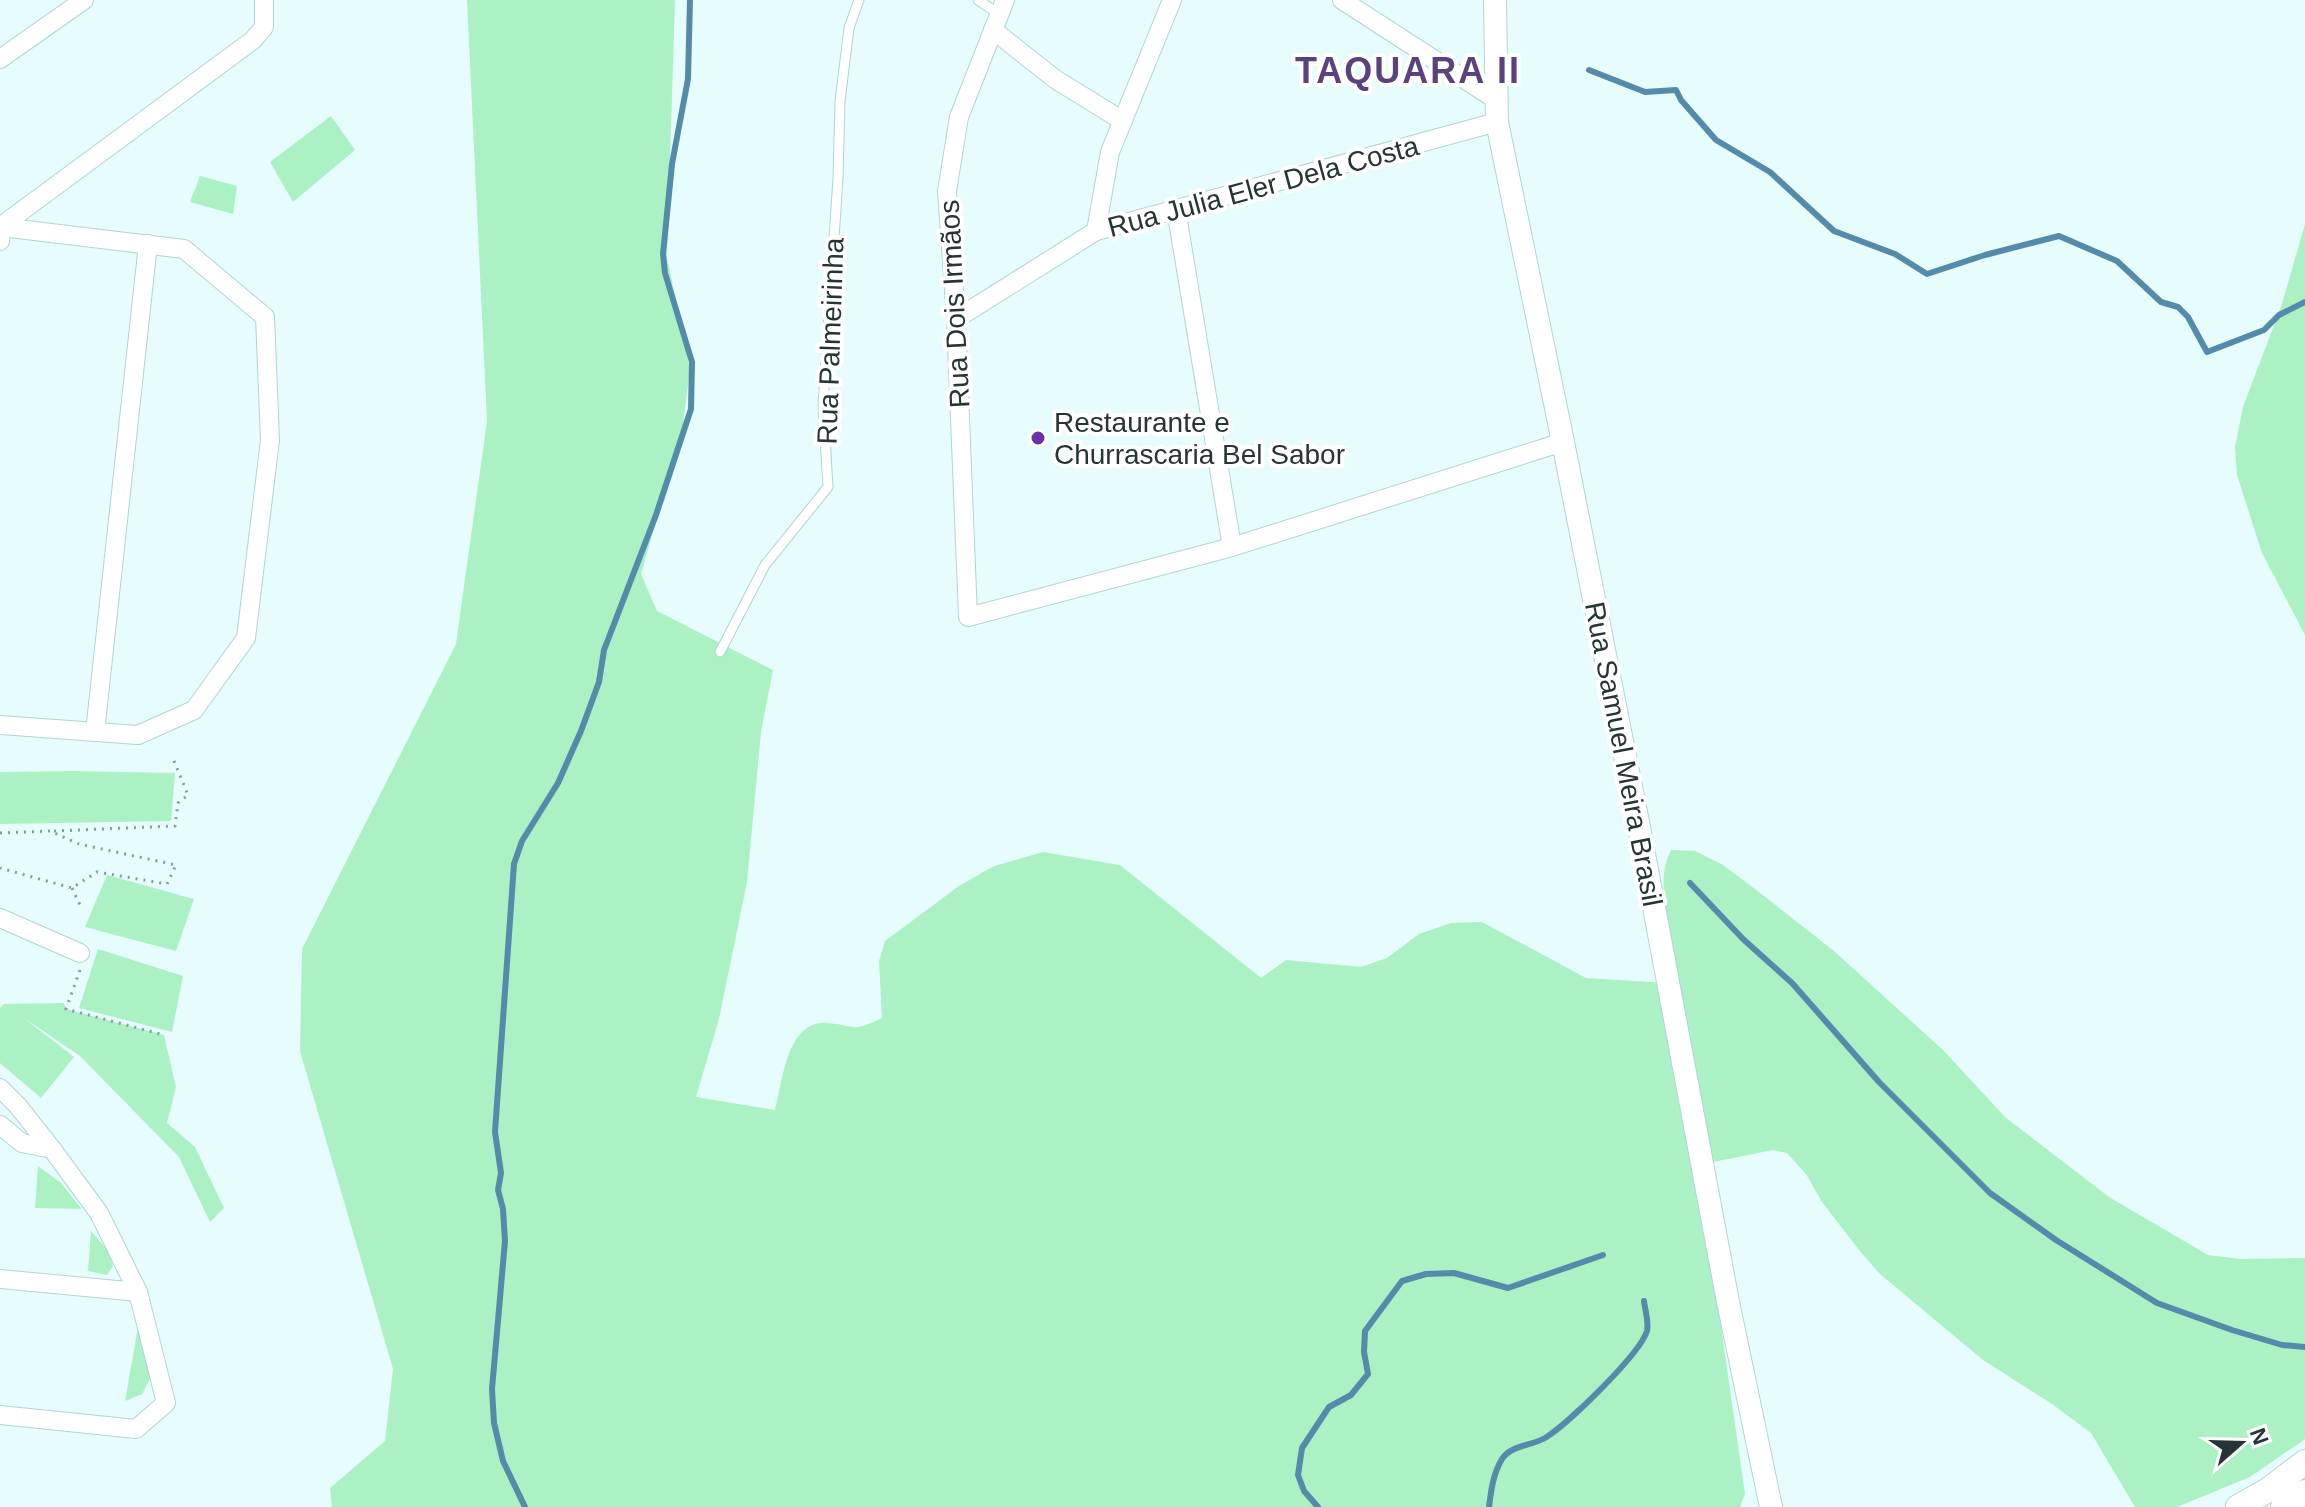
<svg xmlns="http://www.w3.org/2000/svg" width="2305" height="1507" font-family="Helvetica,sans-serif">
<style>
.green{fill:#abf1c4}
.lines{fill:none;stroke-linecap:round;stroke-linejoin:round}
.stream{stroke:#558baa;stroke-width:6}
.service-casing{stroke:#b0d4d5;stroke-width:11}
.minor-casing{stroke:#b0d4d5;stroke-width:20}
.tertiary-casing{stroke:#b0d4d5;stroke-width:24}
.secondary-casing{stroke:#b0d4d5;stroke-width:26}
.path{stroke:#889a9a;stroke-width:3;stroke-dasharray:2 6;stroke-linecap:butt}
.service{stroke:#fff;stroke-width:9}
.minor{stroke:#fff;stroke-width:18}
.tertiary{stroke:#fff;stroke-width:22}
.secondary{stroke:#fff;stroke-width:24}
.poi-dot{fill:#6932a9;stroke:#fff;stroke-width:3}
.labels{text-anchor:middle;stroke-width:8;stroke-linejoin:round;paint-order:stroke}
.street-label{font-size:28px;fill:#253434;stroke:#fff}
.poi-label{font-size:28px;fill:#253434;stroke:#fff;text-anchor:start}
.district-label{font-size:36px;font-weight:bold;letter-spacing:2px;fill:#5a427f;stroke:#fff}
</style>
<rect width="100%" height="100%" fill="#e7fdfd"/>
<g class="green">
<path d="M467 0H675L667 257 690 369 682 433 641 574 657 611 773 670 761 732 747 882 719 1019 696 1097 775 1110C783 1080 787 1019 828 1023 860 1026 850 1033 882 1018L879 961 885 941 959 886 994 866 1043 852 1120 865 1261 978 1286 960 1361 967 1387 958 1419 934 1451 923 1482 922 1586 978 1667 983C1669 968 1672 948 1670 932 1666 902 1657 880 1671 850L1695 851 1723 865 1755 889 1834 951 1943 1050 2005 1117 2109 1197 2208 1255 2241 1259 2305 1258V1439L2250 1477 2177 1507H2135L2091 1433 2052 1404 1983 1360 1880 1274 1859 1250 1822 1202 1806 1174 1787 1153 1773 1150 1698 1165 1745 1494 1740 1507H332L330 1488 385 1441 393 1369 300 1051 302 949 456 644 487 421Z"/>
<path d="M331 116 355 150 293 202 270 162Z"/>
<path d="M200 176 237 186 233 214 190 202Z"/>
<path d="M2305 224V635L2262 553 2237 475 2235 447 2243 407 2282 304Z"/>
<path d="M73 771 175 773 171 821 0 824V772Z"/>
<path d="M107 875 194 899 176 951 85 927Z"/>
<path d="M98 949 183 976 172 1032 79 1008Z"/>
<path d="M64 1003 66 1009 164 1035 176 1087 167 1123 195 1147 224 1208 210 1222 179 1157 80 1056 24 1018 74 1057 41 1098 0 1063V1008L4 1004Z"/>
<path d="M38 1166 61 1183 82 1209 35 1208Z"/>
<path d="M91 1231 109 1252 113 1266 107 1275 88 1271Z"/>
<path d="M139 1322 152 1375 142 1394 125 1401Z"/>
</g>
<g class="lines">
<g class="stream">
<path d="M1589 70 1645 92 1676 90 1681 100 1716 140 1770 172 1834 231 1895 254 1927 274 1985 255 2059 236 2117 261 2161 302 2178 307 2188 317 2207 352 2264 330 2279 315 2305 302"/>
<path d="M1690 883 1743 939 1792 983 1879 1082 1990 1193 2056 1240 2157 1303 2232 1330 2282 1345 2305 1347"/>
<path d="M525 1507 503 1461 494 1423 492 1389 505 1241 503 1209 498 1190 501 1173 495 1132 514 864 522 841 558 783 581 731 599 682 604 650 656 515 691 409 692 362 665 273 663 254 672 164 688 79 690 0"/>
<path d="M1318 1507 1304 1491 1298 1475 1302 1448 1329 1407 1351 1395 1368 1374 1364 1352 1365 1331 1402 1281 1426 1274 1454 1273 1508 1288 1603 1255"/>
<path d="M1489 1507C1491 1491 1493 1474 1502 1459 1511 1445 1531 1446 1545 1438 1567 1425 1640 1354 1647 1331 1649 1322 1645 1310 1644 1301"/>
</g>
<defs>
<g id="service">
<path d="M978 0 999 14"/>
<path d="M720 652 765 565 828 487 823 404 838 178 840 101 849 28 859 0"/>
</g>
<g id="minor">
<path d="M1005 0 959 117 947 191 956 319 968 617 1232 547 1563 442"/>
<path d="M1342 0 1495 99"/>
<path d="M993 30 1055 79 1123 121"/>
<path d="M0 59 84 0"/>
<path d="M1176 209 1232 547"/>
<path d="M0 227 253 40 264 27V0"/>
<path d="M1096 231 1110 152 1172 0"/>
<path d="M0 241 1 227 184 249 265 317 270 440 246 638 194 710 138 735 0 725"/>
<path d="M956 319 1096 231 1497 122"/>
<path d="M95 732 148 244"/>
<path d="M0 918 80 953"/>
<path d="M0 1088 18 1106 52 1149"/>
<path d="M0 1125 22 1143 52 1149 99 1213 138 1292 166 1403 136 1429 0 1415"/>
<path d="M0 1279 138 1292"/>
</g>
<path id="tertiary" d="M1495 0 1497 122 1563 442 1638 822 1728 1302 1771 1507"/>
<g id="secondary">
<path d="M2238 1507 2268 1490 2305 1462"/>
<path d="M2283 1507 2305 1492"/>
</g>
</defs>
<use href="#service" class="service-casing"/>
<use href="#minor" class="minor-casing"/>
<use href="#tertiary" class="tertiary-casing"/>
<use href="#secondary" class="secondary-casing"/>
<g class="path">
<path d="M54 831 175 826 178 803 188 795 172 756"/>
<path d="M0 833 50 831 79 844 176 865 167 884 97 872 72 888 0 868"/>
<path d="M72 888 81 907"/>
<path d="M80 970 66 1009 164 1035"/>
</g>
<use href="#service" class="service"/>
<use href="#minor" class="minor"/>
<use href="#tertiary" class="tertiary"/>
<use href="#secondary" class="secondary"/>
</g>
<circle class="poi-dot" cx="1038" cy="438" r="8"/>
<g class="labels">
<g class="street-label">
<text transform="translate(1263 186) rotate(-15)" y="10">Rua Julia Eler Dela Costa</text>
<text transform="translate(954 304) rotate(-93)" y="10">Rua Dois Irmãos</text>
<text transform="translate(830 341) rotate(-88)" y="10">Rua Palmeirinha</text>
<text transform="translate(1624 754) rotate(79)" y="10">Rua Samuel Meira Brasil</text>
</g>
<g class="poi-label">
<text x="1054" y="432">Restaurante e<tspan x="1054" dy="32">Churrascaria Bel Sabor</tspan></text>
</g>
<g class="district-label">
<text x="1408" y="83">TAQUARA II</text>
</g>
</g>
<g transform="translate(2241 1443) rotate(70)" stroke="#ffffff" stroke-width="6" paint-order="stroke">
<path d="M0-6L14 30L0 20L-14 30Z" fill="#253434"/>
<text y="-12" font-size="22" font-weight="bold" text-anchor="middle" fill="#253434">N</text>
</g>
</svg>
